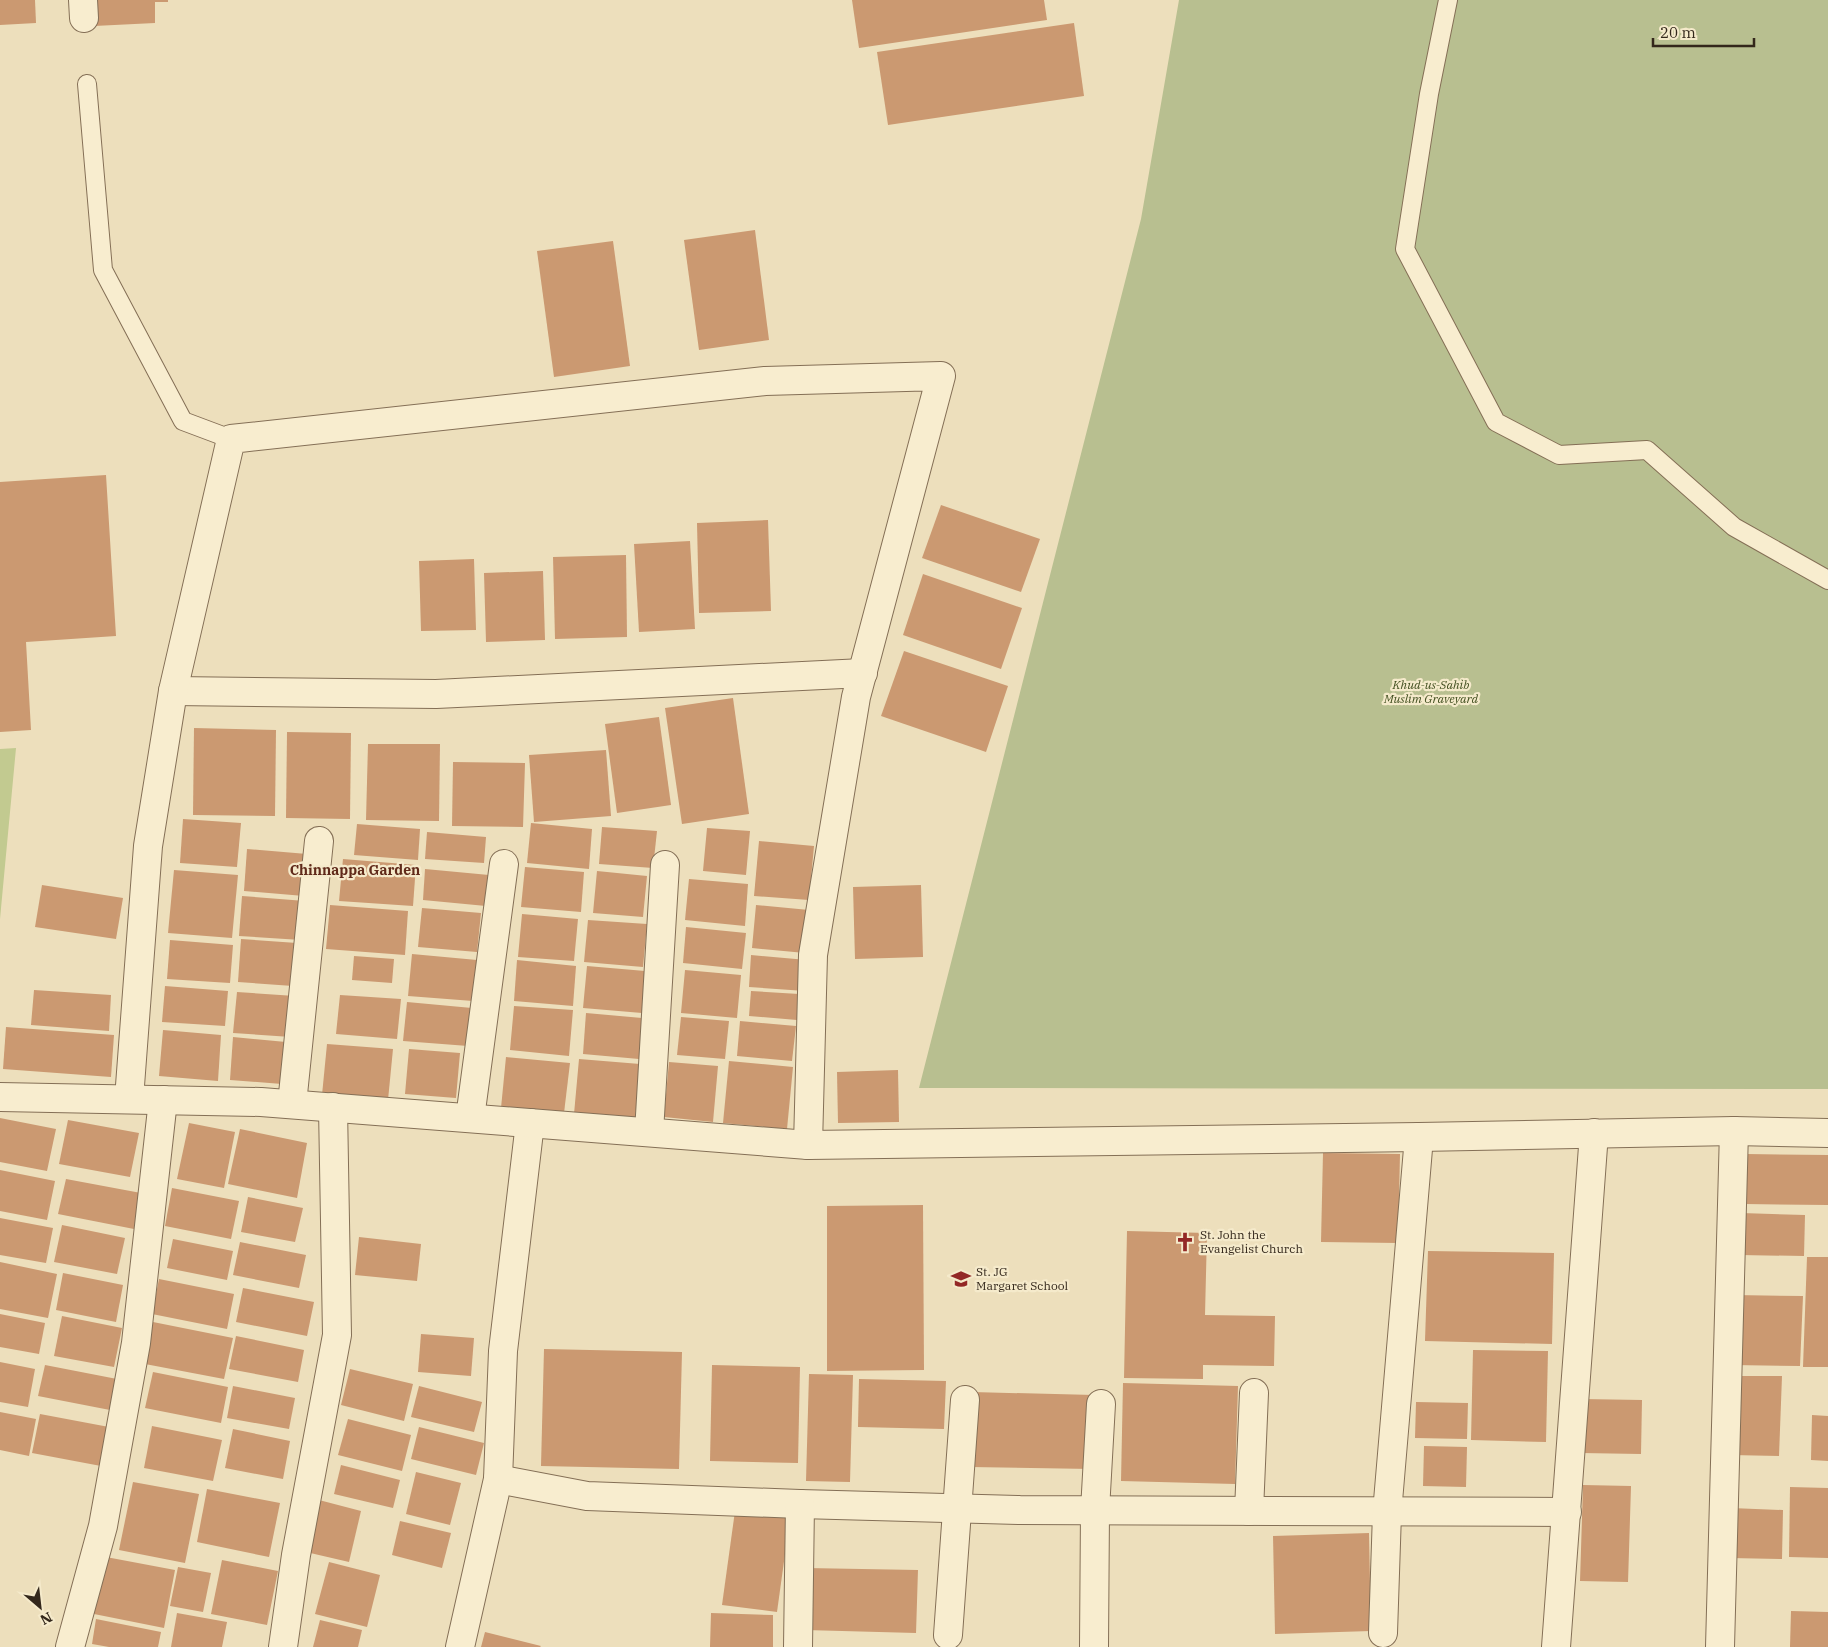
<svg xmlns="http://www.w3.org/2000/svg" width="1828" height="1647" font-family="'IBM Plex Serif',serif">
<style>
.green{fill:#c2ca90}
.cemetery{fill:#b8bf90}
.building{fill:#cb9971}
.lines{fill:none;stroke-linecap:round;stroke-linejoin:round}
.service-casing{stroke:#846f56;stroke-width:20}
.minor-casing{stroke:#846f56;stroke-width:30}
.tertiary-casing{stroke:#846f56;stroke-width:30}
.service{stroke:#f8edcf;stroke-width:18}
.minor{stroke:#f8edcf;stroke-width:28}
.tertiary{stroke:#f8edcf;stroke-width:28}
.labels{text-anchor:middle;stroke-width:4.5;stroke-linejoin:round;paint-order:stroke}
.park-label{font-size:12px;font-style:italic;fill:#435021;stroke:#f5eacb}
.poi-label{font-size:12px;fill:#33271b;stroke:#f5eacb;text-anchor:start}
.neighbourhood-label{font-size:14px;font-weight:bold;fill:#602a1a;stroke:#f5eacb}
</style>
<rect width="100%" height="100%" fill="#eddfbc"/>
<path class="green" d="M16 748 0 919V749Z"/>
<path class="cemetery" d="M1179 0H1828V1089L919 1088 1141 219Z"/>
<g class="building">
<path d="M0 0H35L36 23 0 25Z"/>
<path d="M93 0H168V2H155V23L94 26Z"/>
<path d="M852 0H1044L1047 20 859 48Z"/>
<path d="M1074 23 1084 96 888 125 877 52Z"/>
<path d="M755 230 769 340 699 350 684 240Z"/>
<path d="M613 241 630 366 554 377 537 251Z"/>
<path d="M106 475 116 636 26 642 31 730 0 732V482Z"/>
<path d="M941 505 1040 539 1021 592 922 558Z"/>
<path d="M768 520 771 611 699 613 697 523Z"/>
<path d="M690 541 695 629 639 632 634 544Z"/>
<path d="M626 555 627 637 555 639 553 557Z"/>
<path d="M474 559 476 630 421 631 419 561Z"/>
<path d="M543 571 545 640 486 642 484 573Z"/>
<path d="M923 574 1022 608 1001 669 903 635Z"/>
<path d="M904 651 1008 686 986 752 881 716Z"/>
<path d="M733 698 749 814 682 824 665 708Z"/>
<path d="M659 717 671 805 617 813 605 724Z"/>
<path d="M194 728 276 730 275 816 193 815Z"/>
<path d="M287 732 351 733 350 819 286 818Z"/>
<path d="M368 744H440L439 821 366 820Z"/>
<path d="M606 750 611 816 534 822 529 755Z"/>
<path d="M453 762 525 763 523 827 452 826Z"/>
<path d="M183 819 241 823 237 867 180 863Z"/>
<path d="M531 823 592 829 589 869 527 863Z"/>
<path d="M357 824 420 829 418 860 354 855Z"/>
<path d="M602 827 657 831 653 868 599 864Z"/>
<path d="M707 828 750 831 746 875 703 871Z"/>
<path d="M427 832 486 837 484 863 425 859Z"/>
<path d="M759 841 814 846 809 900 754 896Z"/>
<path d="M247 849 307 854 304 896 244 891Z"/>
<path d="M343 859 416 865 413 906 339 901Z"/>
<path d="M525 867 584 872 581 912 521 907Z"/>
<path d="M425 869 489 875 486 906 423 900Z"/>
<path d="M174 870 238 875 232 938 168 933Z"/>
<path d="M597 871 647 876 643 917 593 913Z"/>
<path d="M689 879 748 884 745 926 685 920Z"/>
<path d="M42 885 123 898 116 939 35 927Z"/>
<path d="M921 885 923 957 855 959 853 887Z"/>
<path d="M242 896 305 901 301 940 239 936Z"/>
<path d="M330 905 408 911 405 955 326 949Z"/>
<path d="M756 905 809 910 805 953 752 948Z"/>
<path d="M422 908 481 913 477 952 418 947Z"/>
<path d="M522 914 578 919 574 961 518 957Z"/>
<path d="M588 920 647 924 643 967 584 962Z"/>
<path d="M686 927 746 933 742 969 683 963Z"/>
<path d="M241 939 297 943 293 986 238 982Z"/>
<path d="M170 940 233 945 230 983 167 979Z"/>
<path d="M412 954 477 960 473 1001 408 996Z"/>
<path d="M751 955 807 960 805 991 749 987Z"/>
<path d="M354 956 394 959 392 983 352 980Z"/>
<path d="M517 960 576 966 573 1006 514 1001Z"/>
<path d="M587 966 645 971 642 1013 583 1008Z"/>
<path d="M685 970 741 975 737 1018 681 1013Z"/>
<path d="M165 986 228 991 225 1026 162 1022Z"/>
<path d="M34 990 111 995 109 1031 31 1025Z"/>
<path d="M751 991 799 994 797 1020 749 1016Z"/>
<path d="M237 992 295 996 291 1037 233 1033Z"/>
<path d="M340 995 401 999 397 1039 336 1034Z"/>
<path d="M407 1002 472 1008 468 1046 403 1041Z"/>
<path d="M514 1006 573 1010 569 1056 510 1050Z"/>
<path d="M586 1013 642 1018 639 1059 583 1054Z"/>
<path d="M681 1017 729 1021 725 1059 677 1055Z"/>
<path d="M740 1021 796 1026 792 1061 737 1056Z"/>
<path d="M6 1027 114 1035 111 1077 3 1069Z"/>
<path d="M163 1030 221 1035 218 1081 159 1076Z"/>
<path d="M233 1037 286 1042 282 1084 230 1080Z"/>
<path d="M327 1044 393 1049 388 1100 322 1095Z"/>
<path d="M409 1049 460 1053 456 1098 405 1094Z"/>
<path d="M506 1057 570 1063 564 1113 501 1108Z"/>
<path d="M579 1059 640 1064 635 1119 574 1114Z"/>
<path d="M729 1061 793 1067 787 1129 723 1123Z"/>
<path d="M669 1062 718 1066 713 1122 664 1117Z"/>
<path d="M898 1070 899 1122 838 1123 837 1072Z"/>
<path d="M0 1118 56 1129 47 1171 0 1162Z"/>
<path d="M68 1120 139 1133 130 1177 59 1164Z"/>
<path d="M189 1123 235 1132 224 1188 177 1179Z"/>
<path d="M240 1129 307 1143 297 1198 228 1184Z"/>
<path d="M1323 1153 1400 1154 1398 1243 1321 1242Z"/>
<path d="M1746 1154 1828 1155V1205L1745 1204Z"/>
<path d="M0 1170 55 1181 47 1220 0 1211Z"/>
<path d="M66 1179 141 1193 134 1229 58 1214Z"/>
<path d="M172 1188 239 1201 231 1239 165 1226Z"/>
<path d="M248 1197 303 1208 295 1242 241 1232Z"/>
<path d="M923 1205 924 1370 827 1371V1206Z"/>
<path d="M1741 1213 1805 1215 1804 1256 1740 1255Z"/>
<path d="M0 1218 53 1228 46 1263 0 1255Z"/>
<path d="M62 1225 125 1238 117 1274 54 1262Z"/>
<path d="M1127 1231 1207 1233 1205 1315 1275 1316 1274 1366 1203 1365V1379L1124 1378Z"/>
<path d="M359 1237 421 1244 417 1281 355 1275Z"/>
<path d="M173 1239 233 1251 227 1280 167 1268Z"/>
<path d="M240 1242 306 1255 299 1288 233 1275Z"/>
<path d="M1428 1251 1554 1253 1552 1344 1425 1341Z"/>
<path d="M1807 1257H1828V1367H1803Z"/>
<path d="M0 1262 57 1274 48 1318 0 1309Z"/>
<path d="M63 1273 123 1285 116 1322 56 1310Z"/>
<path d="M159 1279 234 1294 227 1329 152 1314Z"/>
<path d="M243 1288 314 1302 307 1336 236 1322Z"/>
<path d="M1734 1295 1803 1296 1800 1366 1732 1365Z"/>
<path d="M0 1314 45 1323 39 1354 0 1347Z"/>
<path d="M62 1316 122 1328 114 1367 54 1356Z"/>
<path d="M153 1322 233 1338 224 1379 145 1364Z"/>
<path d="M421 1334 474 1338 471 1376 418 1372Z"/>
<path d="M236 1336 304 1350 298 1382 229 1369Z"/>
<path d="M544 1349 682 1352 679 1469 541 1466Z"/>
<path d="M1473 1350 1548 1351 1546 1442 1471 1440Z"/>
<path d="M0 1362 35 1369 28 1407 0 1402Z"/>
<path d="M45 1365 117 1379 110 1410 38 1396Z"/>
<path d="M712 1365 800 1367 798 1463 710 1461Z"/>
<path d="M350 1369 413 1384 404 1421 341 1405Z"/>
<path d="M153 1372 228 1387 221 1423 145 1408Z"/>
<path d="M809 1374 853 1375 850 1482 806 1481Z"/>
<path d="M1733 1376H1782L1779 1456 1731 1455Z"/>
<path d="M859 1379 946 1381 944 1429 858 1427Z"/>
<path d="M1123 1383 1238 1386 1235 1484 1121 1481Z"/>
<path d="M233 1386 295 1398 289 1429 227 1418Z"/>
<path d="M419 1386 482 1402 474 1432 411 1417Z"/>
<path d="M972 1392 1094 1395 1092 1469 970 1467Z"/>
<path d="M1582 1399 1642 1400 1641 1454 1581 1453Z"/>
<path d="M1416 1402 1468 1403 1467 1439 1415 1438Z"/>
<path d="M0 1412 36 1419 29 1456 0 1450Z"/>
<path d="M40 1414 109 1427 101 1466 32 1453Z"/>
<path d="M1812 1415 1828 1416V1461L1811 1460Z"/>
<path d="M348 1419 411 1435 402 1471 338 1455Z"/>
<path d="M152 1426 222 1440 213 1481 144 1468Z"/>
<path d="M419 1427 484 1443 476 1475 411 1459Z"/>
<path d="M233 1429 290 1441 283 1479 225 1468Z"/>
<path d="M1424 1446 1467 1447 1466 1487 1423 1486Z"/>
<path d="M341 1465 400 1480 393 1508 334 1494Z"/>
<path d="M416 1472 461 1483 450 1525 406 1514Z"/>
<path d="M133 1482 199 1494 185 1563 119 1550Z"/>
<path d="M1583 1485 1631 1486 1628 1582 1580 1581Z"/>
<path d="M1790 1487 1828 1488V1558L1789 1557Z"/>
<path d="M207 1489 280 1503 269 1557 197 1542Z"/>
<path d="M319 1500 361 1511 349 1562 306 1552Z"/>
<path d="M1731 1508 1783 1510 1782 1559 1730 1558Z"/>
<path d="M735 1511 790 1518 777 1612 722 1605Z"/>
<path d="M400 1521 451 1533 442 1568 392 1555Z"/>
<path d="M1369 1533 1371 1631 1275 1634 1273 1536Z"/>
<path d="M106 1557 175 1570 164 1628 94 1614Z"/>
<path d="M222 1560 278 1571 267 1625 211 1614Z"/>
<path d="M329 1562 380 1575 367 1627 315 1614Z"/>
<path d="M178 1567 211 1573 203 1612 170 1606Z"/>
<path d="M806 1568 918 1570 916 1633 805 1630Z"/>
<path d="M1791 1611 1828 1612V1647H1790Z"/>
<path d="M177 1613 227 1622 222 1647H171Z"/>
<path d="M711 1613 773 1615V1647H710Z"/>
<path d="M96 1619 161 1632 158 1647H109L92 1644Z"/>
<path d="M320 1620 362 1630 358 1647H313Z"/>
<path d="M485 1632 541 1646 540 1647H481Z"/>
</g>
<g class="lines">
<defs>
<g id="service">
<path d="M1448 0 1429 94 1405 249 1496 422 1559 455 1647 450 1734 527 1828 580"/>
<path d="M87 84 103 270 183 421 231 439"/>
</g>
<g id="minor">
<path d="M83 0 84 18"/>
<path d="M173 691 436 694 863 673"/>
<path d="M129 1099 148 846 173 691 231 439 765 381 941 376 856 697 813 955 808 1145"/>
<path d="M292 1104 319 841"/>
<path d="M470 1118 504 864"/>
<path d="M649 1132 665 865"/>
<path d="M498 1479 587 1496 800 1504 1020 1510 1567 1512"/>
<path d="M1249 1511 1254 1393"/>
<path d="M1383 1633 1387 1513 1419 1137"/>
<path d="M948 1635 965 1400"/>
<path d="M70 1647 103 1526 136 1343 163 1100"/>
<path d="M283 1647 296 1555 337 1335 333 1107"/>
<path d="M460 1647 498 1479 503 1351 530 1123"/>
<path d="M798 1647 800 1504"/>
<path d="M1094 1647 1095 1510 1101 1404"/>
<path d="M1556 1647 1594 1133"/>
<path d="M1720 1647 1734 1131"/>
</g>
<path id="tertiary" d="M0 1097 261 1102 808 1145 1419 1137 1734 1131 1828 1133"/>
</defs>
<use href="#service" class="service-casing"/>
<use href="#minor" class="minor-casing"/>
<use href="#tertiary" class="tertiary-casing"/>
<use href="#service" class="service"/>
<use href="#minor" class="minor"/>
<use href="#tertiary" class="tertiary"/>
</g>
<defs>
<symbol id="church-bare" viewBox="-9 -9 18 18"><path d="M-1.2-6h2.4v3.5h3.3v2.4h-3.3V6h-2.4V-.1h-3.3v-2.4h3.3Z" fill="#932826" stroke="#f5eacb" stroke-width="2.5" paint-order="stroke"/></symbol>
<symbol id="school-bare" viewBox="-9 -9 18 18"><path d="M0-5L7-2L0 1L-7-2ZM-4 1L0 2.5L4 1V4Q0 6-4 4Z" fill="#932826" stroke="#f5eacb" stroke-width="2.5" paint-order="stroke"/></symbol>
</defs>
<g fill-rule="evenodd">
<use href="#church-bare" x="1171" y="1228" width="28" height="28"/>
<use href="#school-bare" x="947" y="1265" width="28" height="28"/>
</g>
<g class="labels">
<g class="park-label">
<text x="1431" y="689">Khud-us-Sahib<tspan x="1431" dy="14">Muslim Graveyard</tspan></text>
</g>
<g class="poi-label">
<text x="1200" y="1239">St. John the<tspan x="1200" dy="14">Evangelist Church</tspan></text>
<text x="976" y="1276">St. JG<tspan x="976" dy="14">Margaret School</tspan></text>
</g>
<g class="neighbourhood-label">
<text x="355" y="875">Chinnappa Garden</text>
</g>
</g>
<g transform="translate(40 1607) rotate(152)" stroke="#f5eacb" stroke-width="4" paint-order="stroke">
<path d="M0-4L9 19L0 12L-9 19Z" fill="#33271b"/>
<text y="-8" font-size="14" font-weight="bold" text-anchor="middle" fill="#33271b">N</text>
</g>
<path d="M1653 38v8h101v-8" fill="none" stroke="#33271b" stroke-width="2.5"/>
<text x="1660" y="38" font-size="15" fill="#33271b" stroke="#f5eacb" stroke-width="4" paint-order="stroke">20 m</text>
</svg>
